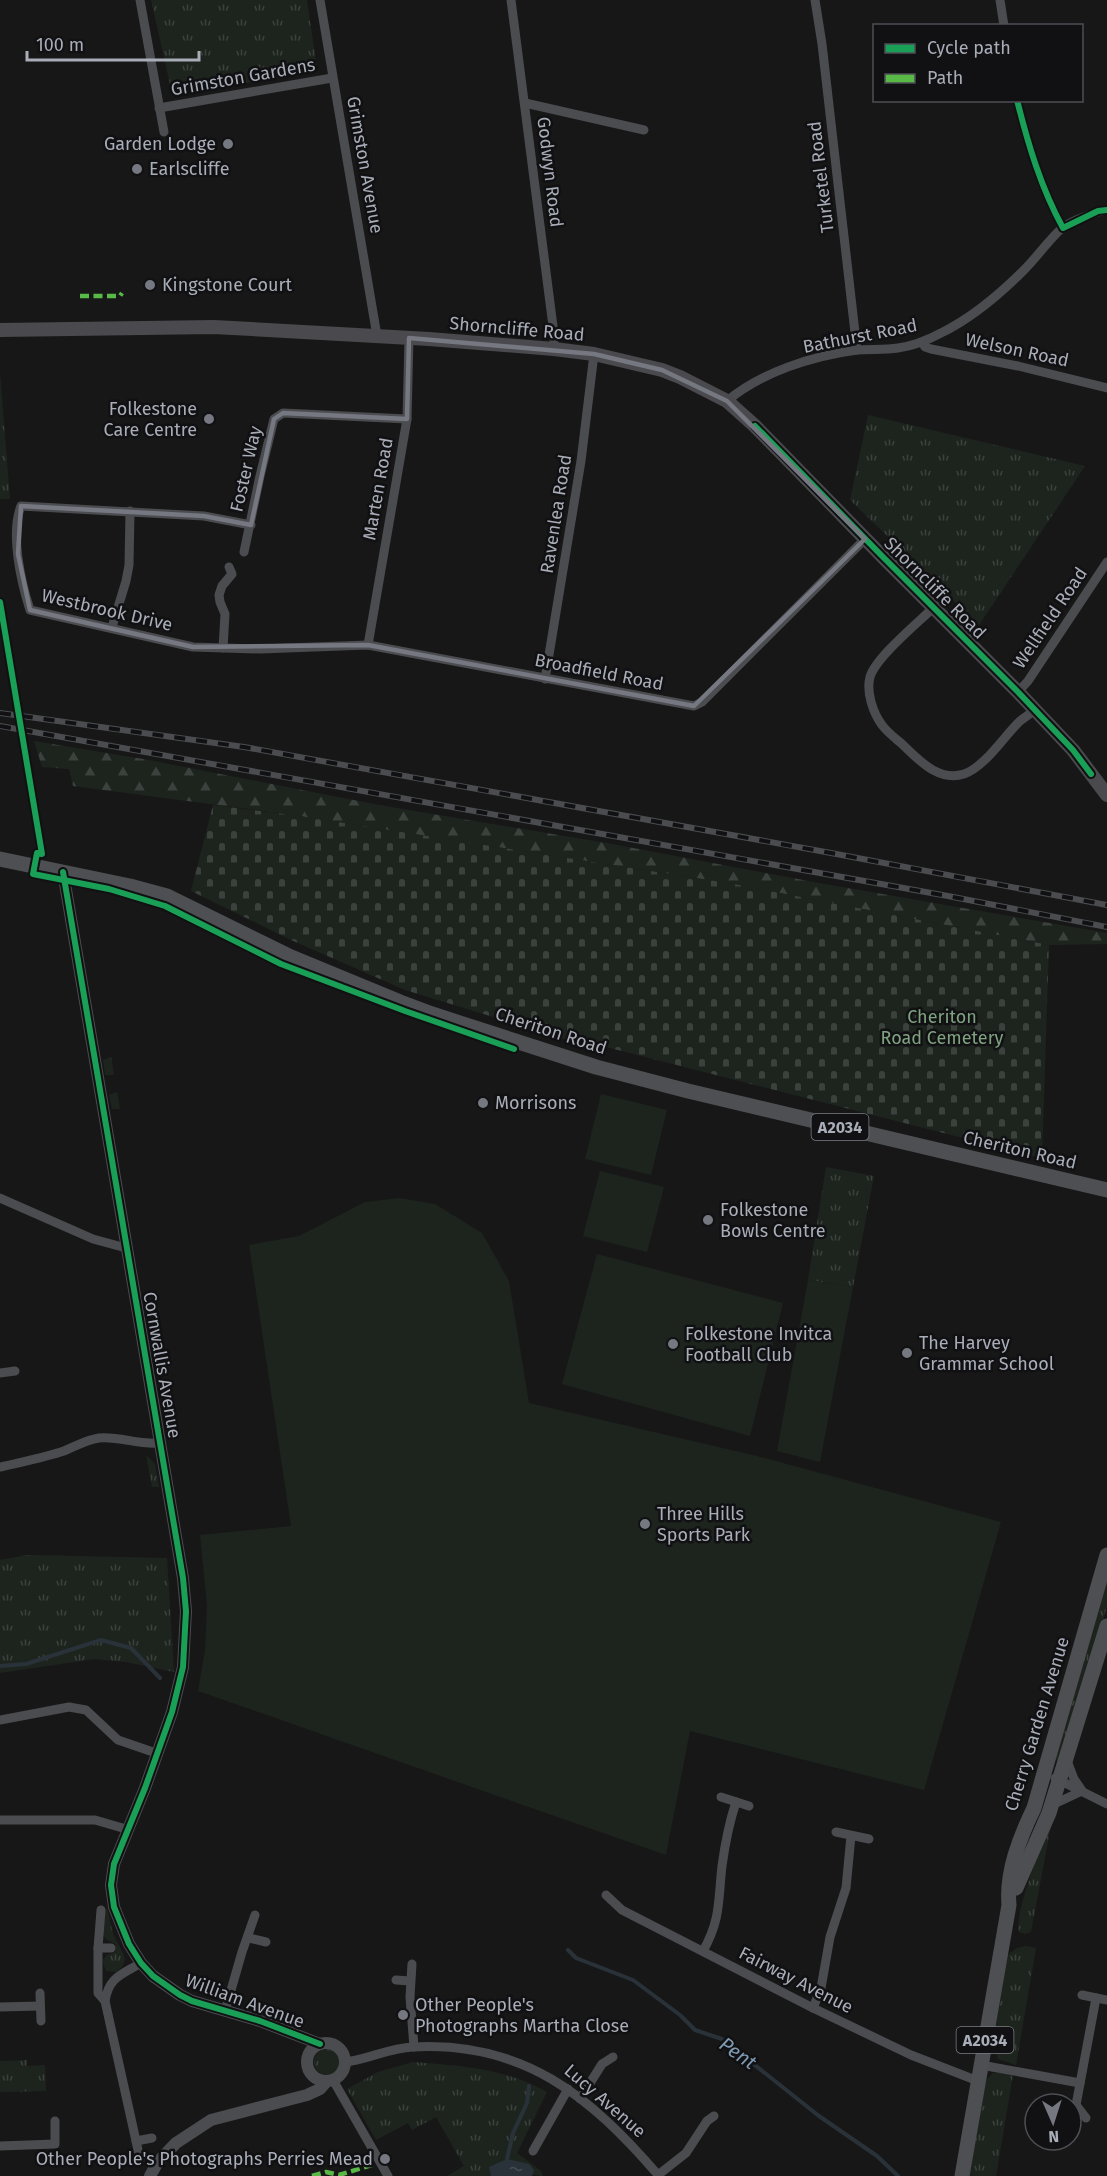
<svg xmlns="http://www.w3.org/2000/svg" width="1107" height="2176" font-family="'Fira Sans',sans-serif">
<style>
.grass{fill:url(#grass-tufts)}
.forest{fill:url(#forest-firs)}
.cemetery{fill:url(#cemetery-stones)}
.pitch{fill:#1d241e}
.water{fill:url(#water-ripples)}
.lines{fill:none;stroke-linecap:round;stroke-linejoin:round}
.stream{stroke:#2a3239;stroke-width:4}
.minor{stroke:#4b4c50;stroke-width:9}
.tertiary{stroke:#4b4c50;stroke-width:12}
.secondary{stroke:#4a4a4e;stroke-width:14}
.primary{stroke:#4d4f52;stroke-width:15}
.rail-casing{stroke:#4b4c4f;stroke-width:6}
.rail{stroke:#111113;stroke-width:4;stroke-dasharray:11;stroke-linecap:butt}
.quiet{stroke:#58b947;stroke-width:4.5;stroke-dasharray:9 4.5;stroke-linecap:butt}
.cycleway-casing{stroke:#111113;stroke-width:10}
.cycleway{stroke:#1a9f57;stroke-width:6}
.marked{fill:none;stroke:#757880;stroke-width:4.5;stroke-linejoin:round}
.poi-dot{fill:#757880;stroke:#111113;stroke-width:2}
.labels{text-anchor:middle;stroke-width:5;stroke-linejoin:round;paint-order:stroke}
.shield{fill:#111113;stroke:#7b7e86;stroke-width:1.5}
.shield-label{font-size:16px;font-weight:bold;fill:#a8adb8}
.street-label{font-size:18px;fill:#a8adb8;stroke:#111113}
.poi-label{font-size:18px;fill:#a8adb8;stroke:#111113;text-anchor:start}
.park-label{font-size:18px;fill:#7fa381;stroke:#111113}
.water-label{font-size:20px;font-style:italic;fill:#7f9bb3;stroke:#111113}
</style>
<defs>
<pattern id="grass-tufts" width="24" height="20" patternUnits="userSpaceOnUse" patternTransform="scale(1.5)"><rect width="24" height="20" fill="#1d241e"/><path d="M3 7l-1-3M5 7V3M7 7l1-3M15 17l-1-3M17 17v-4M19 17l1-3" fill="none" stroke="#3b413d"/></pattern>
<pattern id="forest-firs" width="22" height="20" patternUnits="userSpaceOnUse" patternTransform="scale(1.5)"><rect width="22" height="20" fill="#1d241e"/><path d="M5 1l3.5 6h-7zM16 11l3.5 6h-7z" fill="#3b413d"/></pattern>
<pattern id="cemetery-stones" width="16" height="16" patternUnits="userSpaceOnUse" patternTransform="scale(1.5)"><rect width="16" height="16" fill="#1d241e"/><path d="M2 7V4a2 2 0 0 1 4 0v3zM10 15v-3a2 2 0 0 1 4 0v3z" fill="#3b413d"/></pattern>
<pattern id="water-ripples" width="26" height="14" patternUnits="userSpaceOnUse" patternTransform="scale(1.5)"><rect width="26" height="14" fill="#2a3239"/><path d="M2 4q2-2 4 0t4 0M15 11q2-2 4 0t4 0" fill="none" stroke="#464d54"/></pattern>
</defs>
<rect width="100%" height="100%" fill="#171717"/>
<g class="grass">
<path d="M151 0H307L317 69 313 72 177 94 172 93Z"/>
<path d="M0 373 10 499H0Z"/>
<path d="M868 415 1085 466 979 625 850 500Z"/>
<path d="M111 1057 114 1075H105L103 1060Z"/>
<path d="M117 1092 120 1109H112L109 1095Z"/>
<path d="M826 1167 874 1176 853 1287 808 1280Z"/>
<path d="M146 1455 155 1464 159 1487H152Z"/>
<path d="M27 1555 167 1558 174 1672 126 1662 94 1659 0 1673V1560Z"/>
<path d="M1107 1581V1607L1059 1761H1057L1055 1758Z"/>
<path d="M1050 1820H1052L1031 1932 1025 1934 1019 1932C1014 1914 1043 1841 1050 1820Z"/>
<path d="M105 1909H107C110 1918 111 1929 115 1938 122 1952 132 1961 116 1972L107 1971 104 1967 103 1960 107 1955 115 1952 116 1944 107 1940 103 1935Z"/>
<path d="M1026 1946 1036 1948 1016 2065 998 2059 996 2051 998 2029 995 2028 1005 1957 1017 1948Z"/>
<circle cx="327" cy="2062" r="13"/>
<path d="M27 2060V2066L45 2065 46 2091 0 2092V2061Z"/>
<path d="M413 2062C461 2066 505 2068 547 2092L517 2153 541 2171 543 2176C525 2176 506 2162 489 2167L491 2176H447L464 2166 436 2117 412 2130 408 2123 376 2140 347 2089 378 2072Z"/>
<path d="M1002 2072 1013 2075 996 2176H969L985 2081 993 2073Z"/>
</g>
<path class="forest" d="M34 741 149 760 379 805 612 844 819 883 1107 933V944L1049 945 734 884 293 815 73 786 69 769 42 767Z"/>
<path class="cemetery" d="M213 805 293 815 734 884 1049 945 1042 1158 606 1047 604 1051 405 990 291 940 191 891Z"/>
<g class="pitch">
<path d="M601 1094 667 1110 651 1175 585 1159Z"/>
<path d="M600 1171 664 1187 647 1252 583 1236Z"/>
<path d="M400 1198 435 1204 482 1233 509 1281 529 1403 757 1456 1001 1522 924 1790 690 1731 666 1855 198 1691 205 1650 207 1606 200 1535 291 1526 249 1245 299 1236 365 1202Z"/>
<path d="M597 1254 783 1303 750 1436 562 1384Z"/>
<path d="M808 1280 853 1287 820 1462 777 1451Z"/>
</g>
<path class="water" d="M507 2159 529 2164 534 2170 532 2176H491L489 2167Z"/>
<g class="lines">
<g class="stream">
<path d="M0 1666 26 1664 101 1640 131 1648 160 1678"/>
<path d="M568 1950 576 1958 633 1980 680 2015 695 2030 722 2039 819 2116 877 2156 898 2176"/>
<path d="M507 2159 513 2133 527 2103 529 2086"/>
</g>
<g class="minor">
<path d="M140 0 164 132"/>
<path d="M320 0 377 336"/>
<path d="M511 0 554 334V349"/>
<path d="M815 0 822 44 857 350"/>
<path d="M1000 0 1004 26"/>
<path d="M1017 100C1028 144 1041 188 1063 228"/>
<path d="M525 103 644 130"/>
<path d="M159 108 332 78"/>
<path d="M922 342 925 347 931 349 1018 366 1107 388"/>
<path d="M727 401C762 372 812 356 857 350 871 349 885 350 898 348 913 346 928 340 941 333 972 318 1000 294 1024 270 1037 257 1048 241 1061 229 1070 221 1095 212 1107 210"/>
<path d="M251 525 204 516 21 506C10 534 21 582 30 610L193 647 260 649 368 645 694 706 702 702 865 539"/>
<path d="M244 552 260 476 274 419 283 413 407 419"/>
<path d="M934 607C918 623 876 657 870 677 866 692 873 713 882 725 887 732 895 738 902 744 919 760 938 782 964 774 985 767 1004 736 1020 721 1025 717 1030 714 1035 710"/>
<path d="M112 627 126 581 129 565 130 511"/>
<path d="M368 645 407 419 409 338"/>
<path d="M223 648 225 614 220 602 219 595 222 586 232 574 229 567"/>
<path d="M545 679 581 461 594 354"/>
<path d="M1018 692 1028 681 1107 562"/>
<path d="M0 1198 93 1239 126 1248"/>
<path d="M0 1373 15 1371"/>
<path d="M0 1467C21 1462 43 1458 64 1451 76 1446 86 1440 99 1438 120 1436 137 1445 160 1443"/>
<path d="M0 1720 69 1707 86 1710 118 1740 156 1753"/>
<path d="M1066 1758 1074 1779 1081 1789"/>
<path d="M1055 1778 1107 1804"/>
<path d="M721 1797 749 1806"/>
<path d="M1052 1805 1082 1791"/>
<path d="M0 1820H95L126 1829"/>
<path d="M836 1832 869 1839"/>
<path d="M606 1895 622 1910 813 2008 911 2055 978 2081"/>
<path d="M101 1910 98 1948V1993L105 2001"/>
<path d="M249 1938 266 1942"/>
<path d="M98 1948H111"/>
<path d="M703 1951C721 1919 718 1901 722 1866 725 1844 729 1823 736 1802"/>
<path d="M412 1964 410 1997 414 2047"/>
<path d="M396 1980 410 1981"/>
<path d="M40 1993 41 2021"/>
<path d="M1082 1995 1107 2000"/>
<path d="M0 2007 40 2006"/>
<path d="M813 2008 821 1988 830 1937 846 1888 851 1836"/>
<path d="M225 2011 242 1952 255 1915"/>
<path d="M346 2062C369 2059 389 2048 413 2047 524 2041 590 2096 659 2176"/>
<path d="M981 2065 1080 2083"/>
<path d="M333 2080 388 2176"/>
<path d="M580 2099 602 2064 613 2057"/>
<path d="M1086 2118 1076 2105 1096 1998"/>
<path d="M136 2141 152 2138"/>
<path d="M0 2146 55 2144V2121"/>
<path d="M533 2151 568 2089"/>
<path d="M140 2159 105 2001C109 1977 121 1975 141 1963"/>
<path d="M658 2175 686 2153 707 2121 714 2116"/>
</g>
<g class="tertiary">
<path d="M63 872 183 1578 186 1611 183 1667 172 1712 145 1788 114 1864 111 1885 114 1907 129 1944 141 1963 153 1976 180 1995 192 2001 260 2021 320 2044"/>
<circle cx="326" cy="2062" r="19"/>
<path d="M150 2176 158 2162 176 2143 211 2120 307 2095 320 2089 327 2081"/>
</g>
<path class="secondary" d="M0 330 214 327 429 339 554 349 594 354 662 370 680 377 727 401 755 426 882 556 1018 692 1073 750 1107 795"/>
<g class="primary">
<path d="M0 859 130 886 167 896 291 957 400 1002 432 1014 596 1067 688 1091 1107 1190"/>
<path d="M1016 1888 1049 1813 1107 1626"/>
<path d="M962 2176 1009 1905C1006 1872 1020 1837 1034 1808L1107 1555"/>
</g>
<defs>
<g id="rail">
<path d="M0 713 244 747 831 853 1107 905"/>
<path d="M0 726 948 896 1107 927"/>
</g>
</defs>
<use href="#rail" class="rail-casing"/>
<use href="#rail" class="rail"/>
<g class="quiet">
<path d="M80 296H120L122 293"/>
<path d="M312 2176 326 2172 339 2175 375 2164"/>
</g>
<defs>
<g id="cycleway">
<path d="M1017 100C1028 144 1041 188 1063 228L1098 211 1107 210"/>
<path d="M755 426 882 556 1018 692 1073 750 1091 774"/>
<path d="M0 602 42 854 37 853 33 874 109 889 165 906 281 964 405 1011 514 1049"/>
<path d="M63 872 183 1578 186 1611 183 1667 172 1712 145 1788 114 1864 111 1885 114 1907 129 1944 141 1963 153 1976 180 1995 192 2001 260 2021 320 2044"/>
</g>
</defs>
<use href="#cycleway" class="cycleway-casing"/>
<use href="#cycleway" class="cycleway"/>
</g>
<path class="marked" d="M409 338 594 354 662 370 727 401 865 539 694 706 368 645 193 647 30 610 18 554 21 506 204 516 251 525 274 419 283 413 407 419Z"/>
<g class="poi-dot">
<circle cx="228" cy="144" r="6"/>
<circle cx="137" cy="169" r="6"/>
<circle cx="150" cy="285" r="6"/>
<circle cx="209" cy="419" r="6"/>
<circle cx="483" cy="1103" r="6"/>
<circle cx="708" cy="1220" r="6"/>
<circle cx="673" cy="1344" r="6"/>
<circle cx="907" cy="1353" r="6"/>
<circle cx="645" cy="1524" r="6"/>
<circle cx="403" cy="2015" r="6"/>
<circle cx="385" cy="2159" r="6"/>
</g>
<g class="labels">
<g class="shield">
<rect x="811.5" y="1114" width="57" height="26" rx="4.5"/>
<rect x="956.5" y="2027" width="57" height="26" rx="4.5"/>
</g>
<g class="shield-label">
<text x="840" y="1133">A2034</text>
<text x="985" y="2046">A2034</text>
</g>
<g class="street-label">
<text transform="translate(243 77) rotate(-10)" y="6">Grimston Gardens</text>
<text transform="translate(365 165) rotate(80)" y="6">Grimston Avenue</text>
<text transform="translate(550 172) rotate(83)" y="6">Godwyn Road</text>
<text transform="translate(821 177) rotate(-97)" y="6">Turketel Road</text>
<text transform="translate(517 329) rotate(5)" y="6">Shorncliffe Road</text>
<text transform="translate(860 336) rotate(-11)" y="6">Bathurst Road</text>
<text transform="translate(1017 350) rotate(12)" y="6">Welson Road</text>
<text transform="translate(246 469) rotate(-77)" y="6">Foster Way</text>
<text transform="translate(378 489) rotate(-80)" y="6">Marten Road</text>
<text transform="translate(556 514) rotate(-81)" y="6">Ravenlea Road</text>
<text transform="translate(935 588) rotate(45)" y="6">Shorncliffe Road</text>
<text transform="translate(107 610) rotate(13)" y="6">Westbrook Drive</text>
<text transform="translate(1050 618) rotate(-56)" y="6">Wellfield Road</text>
<text transform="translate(599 672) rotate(11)" y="6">Broadfield Road</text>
<text transform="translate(551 1031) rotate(18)" y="6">Cheriton Road</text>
<text transform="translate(1020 1150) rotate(13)" y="6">Cheriton Road</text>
<text transform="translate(162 1365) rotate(80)" y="6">Cornwallis Avenue</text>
<text transform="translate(1037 1724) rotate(-73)" y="6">Cherry Garden Avenue</text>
<text transform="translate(796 1980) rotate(27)" y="6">Fairway Avenue</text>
<text transform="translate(245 2001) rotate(20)" y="6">William Avenue</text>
<text transform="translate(605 2101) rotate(41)" y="6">Lucy Avenue</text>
</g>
<g class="poi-label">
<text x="216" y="150" text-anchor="end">Garden Lodge</text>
<text x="149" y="175">Earlscliffe</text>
<text x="162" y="291">Kingstone Court</text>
<text x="197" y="415" text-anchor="end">Folkestone<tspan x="197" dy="21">Care Centre</tspan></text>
<text x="495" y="1109">Morrisons</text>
<text x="720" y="1216">Folkestone<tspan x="720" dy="21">Bowls Centre</tspan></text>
<text x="685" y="1340">Folkestone Invitca<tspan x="685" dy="21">Football Club</tspan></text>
<text x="919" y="1349">The Harvey<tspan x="919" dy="21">Grammar School</tspan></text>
<text x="657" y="1520">Three Hills<tspan x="657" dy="21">Sports Park</tspan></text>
<text x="415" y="2011">Other People's<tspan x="415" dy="21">Photographs Martha Close</tspan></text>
<text x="373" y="2165" text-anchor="end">Other People's Photographs Perries Mead</text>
</g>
<g class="park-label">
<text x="942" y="1023">Cheriton<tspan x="942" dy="21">Road Cemetery</tspan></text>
</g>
<g class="water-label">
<text transform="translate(738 2053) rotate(35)" y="7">Pent</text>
</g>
</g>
<rect x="873" y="24" width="210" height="78" fill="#111113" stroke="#4d4f55" stroke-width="1.5"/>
<rect x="885" y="44" width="30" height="9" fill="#1a9f57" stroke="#4d4f55" stroke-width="1.5"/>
<text x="927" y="54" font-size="18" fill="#a8adb8">Cycle path</text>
<rect x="885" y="74" width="30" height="9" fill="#58b947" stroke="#4d4f55" stroke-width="1.5"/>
<text x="927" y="84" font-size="18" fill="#a8adb8">Path</text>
<g transform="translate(1053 2122) rotate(177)"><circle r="28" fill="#111113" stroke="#4d4f55" stroke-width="1.5"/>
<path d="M0-4.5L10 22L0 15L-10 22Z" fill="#757880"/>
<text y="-9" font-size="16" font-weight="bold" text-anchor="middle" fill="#a8adb8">N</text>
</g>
<path d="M27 51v9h172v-9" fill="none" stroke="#a8adb8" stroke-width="3"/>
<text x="36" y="51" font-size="18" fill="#a8adb8" stroke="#111113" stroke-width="4.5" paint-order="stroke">100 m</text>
</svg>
